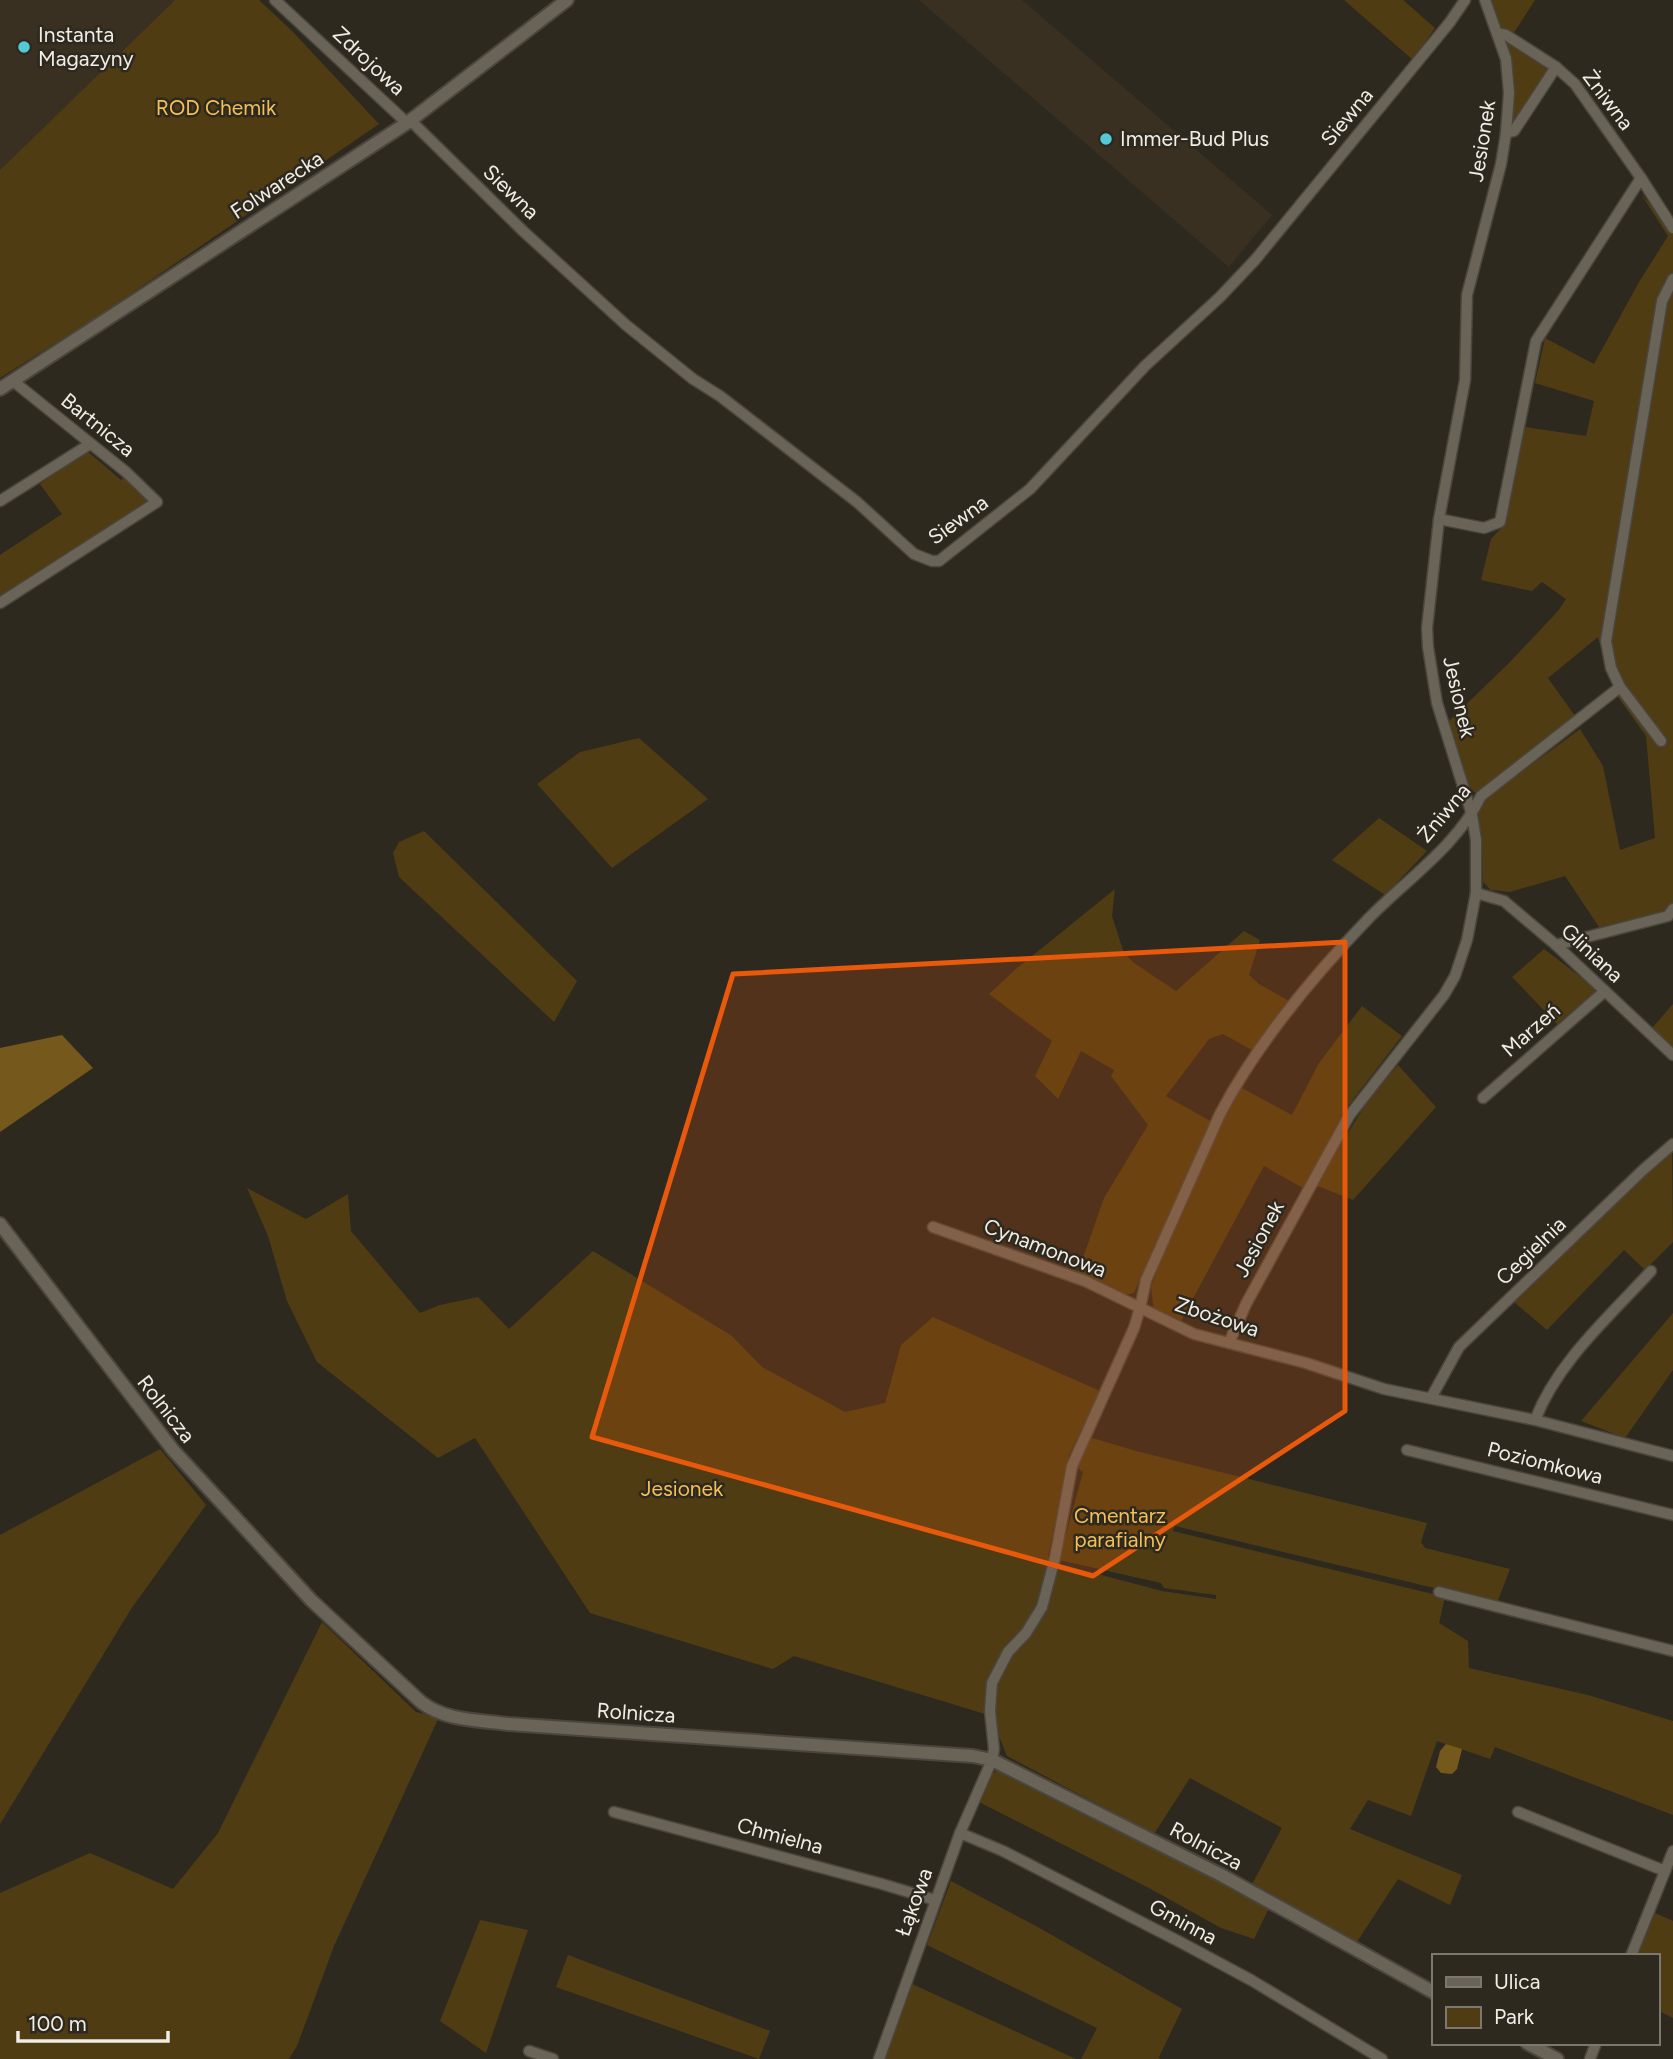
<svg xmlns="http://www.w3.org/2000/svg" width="1673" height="2059" font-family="Figtree,sans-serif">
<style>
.built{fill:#393021}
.green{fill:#4f3c13}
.water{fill:#75581b}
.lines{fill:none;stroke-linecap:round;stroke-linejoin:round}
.minor-casing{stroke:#4a463d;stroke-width:13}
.tertiary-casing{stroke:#4a463d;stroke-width:16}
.minor{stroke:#696358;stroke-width:10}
.tertiary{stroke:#696358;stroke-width:12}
.marked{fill:#e8590c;fill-opacity:0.2;stroke:#e8590c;stroke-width:5;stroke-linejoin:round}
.poi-dot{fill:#52cbd7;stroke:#2e291f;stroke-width:2.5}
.labels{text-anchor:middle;stroke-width:5;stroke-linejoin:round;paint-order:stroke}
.poi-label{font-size:21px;fill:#f0ece6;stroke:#2e291f;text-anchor:start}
.street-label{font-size:21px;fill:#f0ece6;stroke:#2e291f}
.park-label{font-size:21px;fill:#f4bf54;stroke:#2e291f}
</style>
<rect width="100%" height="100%" fill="#2e291f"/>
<g class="built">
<path d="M0 0H175L0 170Z"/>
<path d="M919 0H1022L1272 215 1229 267Z"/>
</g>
<g class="green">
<path d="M175 0H259L292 31 379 124 97 317 0 378V170Z"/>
<path d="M1344 0H1403L1435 28 1413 60Z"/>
<path d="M1489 0H1535L1513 34 1500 30Z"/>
<path d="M1507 42 1543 62 1548 68 1546 76 1514 122 1511 118 1512 78Z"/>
<path d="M1641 194 1673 229V916L1658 913 1599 927 1565 876 1510 892 1491 890 1483 882 1482 836 1477 813 1485 799 1580 729 1603 766 1620 850 1655 838 1646 736 1618 697 1598 637 1548 678 1575 716 1479 792H1470L1449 721 1510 662 1558 611 1566 599 1542 582 1532 591 1481 580 1491 539 1505 524 1525 427 1586 436 1594 401 1535 383 1545 338 1594 364 1639 282 1668 236Z"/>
<path d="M86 450 121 480 125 476 153 500 0 596V555L62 514 40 484Z"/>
<path d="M639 738 708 799 612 868 537 784 580 752Z"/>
<path d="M1379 818 1427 851 1385 895 1332 860Z"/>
<path d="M424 831 577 981 554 1022 399 877 393 853 399 842Z"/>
<path d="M1115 889 1112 916 1124 953 1134 963 1176 991 1244 931 1260 940 1249 975 1259 984 1289 1001 1252 1050 1223 1034 1209 1039 1166 1096 1212 1122 1134 1293 1125 1295 1077 1275 1104 1198 1148 1125 1111 1076 1114 1070 1081 1051 1058 1099 1035 1076 1052 1041 989 994 1016 969Z"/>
<path d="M1544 949 1598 990 1557 1024 1512 977Z"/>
<path d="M1673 1004V1048L1652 1028Z"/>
<path d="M1362 1006 1402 1036 1345 1110 1303 1188 1264 1166 1181 1321 1154 1312 1151 1287 1162 1258 1226 1114 1240 1087 1292 1115 1319 1063Z"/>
<path d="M1398 1065 1436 1107 1353 1200 1315 1185 1371 1096Z"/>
<path d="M1672 1152 1673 1242 1645 1270 1624 1250 1547 1330 1514 1302 1590 1221Z"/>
<path d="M247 1188 306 1219 348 1194 351 1231 420 1313 440 1305 478 1297 509 1329 593 1251 732 1336 762 1367 845 1412 885 1403 901 1345 933 1317 1100 1391 1069 1455 1048 1556 1056 1563 1162 1591 1216 1599V1595L1164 1588 1161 1583 1059 1560 1083 1472 1076 1467 1089 1437 1136 1451 1427 1523 1421 1542 1425 1548 1510 1569 1497 1603 1175 1526 1173 1531 1445 1597 1439 1623 1468 1641 1469 1668 1588 1695 1673 1721V1815L1495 1747 1490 1759 1437 1741 1411 1816 1368 1800 1350 1829 1462 1875 1450 1905 1398 1879 1357 1942 1251 1886 1282 1828 1190 1778 1154 1834 1007 1756 996 1729V1699L985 1714 794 1656 773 1669 590 1613 475 1438 438 1458 317 1362 287 1301 268 1236Z"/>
<path d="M1673 1313V1370L1625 1438 1581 1421Z"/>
<path d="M160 1449 206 1505 131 1609 0 1824V1535Z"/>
<path d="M322 1622 416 1712 439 1717 334 1946 297 2046 289 2059H0V1893L90 1853 173 1889 218 1833Z"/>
<path d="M999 1769 1206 1874 1269 1908 1254 1939 1221 1928 1149 1888 979 1802 992 1774Z"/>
<path d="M951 1881 1036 1926 1182 2009 1159 2057 1160 2059H1081L1097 2028 927 1945Z"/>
<path d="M1655 1913 1673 1921V2018L1657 2010V1956H1637Z"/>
<path d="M480 1920 528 1930 486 2053 440 2021Z"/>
<path d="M568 1955 770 2031 759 2059 556 1987Z"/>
<path d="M912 1984 1076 2059H884Z"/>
</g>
<g class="water">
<path d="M62 1035 93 1068 0 1132V1048Z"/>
<path d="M1446 1744 1462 1749 1457 1769 1452 1774 1441 1773 1436 1767 1440 1751Z"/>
</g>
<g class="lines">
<defs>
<g id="minor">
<path d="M275 0 407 123"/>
<path d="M1497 33 1506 35 1556 67"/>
<path d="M410 120 523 231 626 325 693 379 720 396 857 502 914 554 932 561H939L1030 489 1145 366 1220 297 1255 260 1450 22 1465 0"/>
<path d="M1506 133 1514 131 1556 67 1575 84 1641 178 1673 228"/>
<path d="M0 501 90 444"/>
<path d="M1439 519 1484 528 1500 522 1536 341 1641 178"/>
<path d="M0 603 157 502 126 472 13 381"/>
<path d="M1661 741 1620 687 1611 668 1606 641 1662 301 1673 279"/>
<path d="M1476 893 1504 901 1556 945 1673 1055"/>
<path d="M1556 945 1668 916 1673 909"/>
<path d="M1483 1098 1605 991"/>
<path d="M933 1227 1085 1281 1194 1334 1306 1363 1384 1389 1535 1420 1673 1456"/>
<path d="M1229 1343 1246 1304 1349 1116 1444 995 1455 976 1467 940 1476 893V840L1472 815 1437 703 1428 647 1427 628 1439 519 1465 380 1467 295 1501 164 1506 133 1509 93 1506 59 1485 0"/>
<path d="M1431 1398 1459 1347 1643 1170 1673 1144"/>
<path d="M1535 1420C1558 1361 1609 1317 1651 1271"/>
<path d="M1407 1450 1673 1515"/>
<path d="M1439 1592 1673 1651"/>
<path d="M614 1812 882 1884 935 1900"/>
<path d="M1518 1812 1665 1871"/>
<path d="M960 1833 1003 1851 1182 1943 1251 1980 1382 2059"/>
<path d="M1631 1956 1673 1851"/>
<path d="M529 2051 553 2059"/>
<path d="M879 2059 960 1833 992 1760 994 1749 990 1711 992 1683 1008 1652 1026 1633 1042 1607 1055 1558 1072 1466 1134 1328 1140 1308 1146 1280 1220 1114C1258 1042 1313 976 1369 918 1406 880 1458 845 1481 796L1620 687"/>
<path d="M1590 2059 1596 2043"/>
</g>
<g id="tertiary">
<path d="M0 389 407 123 567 0"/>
<path d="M0 1224 173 1450 311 1600 421 1702C445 1721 479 1720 508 1724L973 1756 992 1760 1223 1876 1433 1992"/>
<path d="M1527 2043 1557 2059"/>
</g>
</defs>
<use href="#minor" class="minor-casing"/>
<use href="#tertiary" class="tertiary-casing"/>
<use href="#minor" class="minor"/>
<use href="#tertiary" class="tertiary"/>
</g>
<path class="marked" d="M1345 942V1411L1093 1576 592 1437 733 974Z"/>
<g class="poi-dot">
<circle cx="24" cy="47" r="7"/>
<circle cx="1106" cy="139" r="7"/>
</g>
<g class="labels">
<g class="poi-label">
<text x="38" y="42">Instanta<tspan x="38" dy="24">Magazyny</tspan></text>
<text x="1120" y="146">Immer-Bud Plus</text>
</g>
<g class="street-label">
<text transform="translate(369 61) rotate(43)" y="7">Zdrojowa</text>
<text transform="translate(1608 100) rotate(53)" y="7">Żniwna</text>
<text transform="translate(1347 117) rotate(-50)" y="7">Siewna</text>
<text transform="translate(1482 141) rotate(-81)" y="7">Jesionek</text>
<text transform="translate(277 185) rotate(-33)" y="7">Folwarecka</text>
<text transform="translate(511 192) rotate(44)" y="7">Siewna</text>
<text transform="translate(98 425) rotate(39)" y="7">Bartnicza</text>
<text transform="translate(958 520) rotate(-36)" y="7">Siewna</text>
<text transform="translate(1459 697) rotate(77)" y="7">Jesionek</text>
<text transform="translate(1444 813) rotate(-50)" y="7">Żniwna</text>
<text transform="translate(1592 953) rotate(43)" y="7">Gliniana</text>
<text transform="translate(1531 1030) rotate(-41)" y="7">Marzeń</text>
<text transform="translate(1259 1239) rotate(-62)" y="7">Jesionek</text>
<text transform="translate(1045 1248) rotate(21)" y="7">Cynamonowa</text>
<text transform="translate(1531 1251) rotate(-44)" y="7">Cegielnia</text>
<text transform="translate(1217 1317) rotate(18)" y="7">Zbożowa</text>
<text transform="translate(166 1409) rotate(52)" y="7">Rolnicza</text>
<text transform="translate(1545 1463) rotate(14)" y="7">Poziomkowa</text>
<text transform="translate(636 1713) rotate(4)" y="7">Rolnicza</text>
<text transform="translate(780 1836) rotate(15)" y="7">Chmielna</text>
<text transform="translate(1206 1846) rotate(28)" y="7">Rolnicza</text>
<text transform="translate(914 1902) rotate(-70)" y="7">Łąkowa</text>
<text transform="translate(1183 1922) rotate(28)" y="7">Gminna</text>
</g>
<g class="park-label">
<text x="216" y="115">ROD Chemik</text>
<text x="682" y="1496">Jesionek</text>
<text x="1120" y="1523">Cmentarz<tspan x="1120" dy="24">parafialny</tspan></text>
</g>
</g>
<rect x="1432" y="1954" width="228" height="91" fill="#2e291f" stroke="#7c776f" stroke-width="2"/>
<rect x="1446" y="1977" width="35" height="10" fill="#696358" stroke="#7c776f" stroke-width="2"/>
<text x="1494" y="1989" font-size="21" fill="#f0ece6">Ulica</text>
<rect x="1446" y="2007" width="35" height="21" fill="#4f3c13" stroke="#7c776f" stroke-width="2"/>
<text x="1494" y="2024" font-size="21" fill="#f0ece6">Park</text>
<path d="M18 2031v10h150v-10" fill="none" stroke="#f0ece6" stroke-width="3.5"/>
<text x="28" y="2031" font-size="21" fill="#f0ece6" stroke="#2e291f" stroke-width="5" paint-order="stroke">100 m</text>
</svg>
